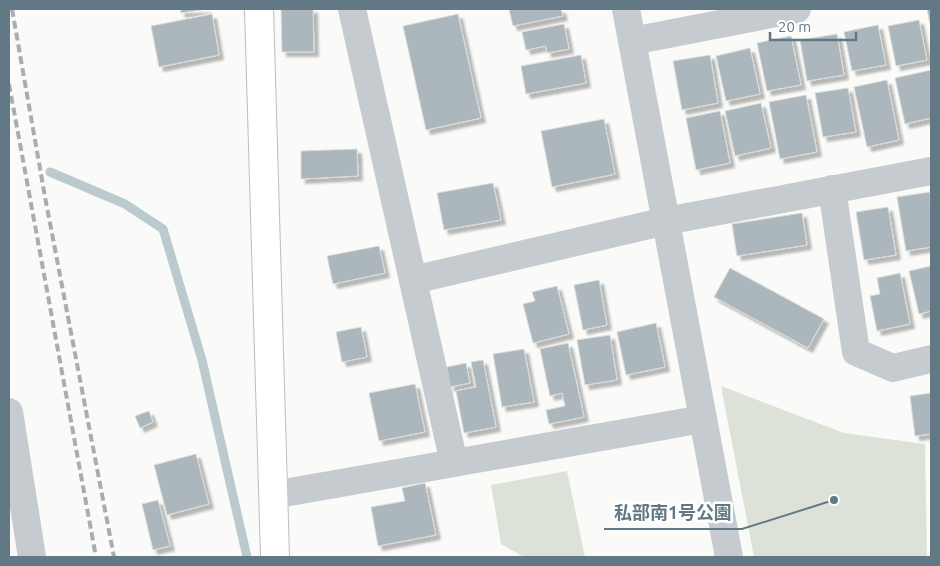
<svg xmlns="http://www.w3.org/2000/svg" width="940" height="566" font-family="Ubuntu,'Noto Sans JP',sans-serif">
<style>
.green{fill:#dce2d8}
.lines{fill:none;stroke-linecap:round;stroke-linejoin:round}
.stream{stroke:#bbcbcd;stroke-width:9}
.building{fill:#abb7bc;stroke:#dcdcda;filter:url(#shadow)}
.secondary-casing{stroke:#b7bfc3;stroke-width:30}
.street{stroke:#c5cbce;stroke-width:28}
.secondary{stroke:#fff;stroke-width:28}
.rail{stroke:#a5aeb3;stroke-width:4;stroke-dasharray:8 4;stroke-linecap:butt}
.leader{fill:none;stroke:#627985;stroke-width:2}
.callout-dot{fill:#627985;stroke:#fff;stroke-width:2}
.callout-label{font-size:18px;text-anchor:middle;font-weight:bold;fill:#627985;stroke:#fff;stroke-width:5;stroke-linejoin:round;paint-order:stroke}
</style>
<defs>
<filter id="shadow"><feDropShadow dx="4.5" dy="4.5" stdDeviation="1" flood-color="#0004"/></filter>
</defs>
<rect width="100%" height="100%" fill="#fafaf8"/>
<g class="green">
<path d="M721 386 844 433 925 444 927 557H754Z"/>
<path d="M567 471 585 557H524L501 544 491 485Z"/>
</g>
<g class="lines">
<path class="stream" d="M50 172 125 204 163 229 202 360 247 557"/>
</g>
<g class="building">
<path d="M180 9H207L181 13Z"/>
<path d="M281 9H313L314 52H282Z"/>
<path d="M509 9H561L563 16 513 26Z"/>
<path d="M927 9H931V29Z"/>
<path d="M212 14 219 55 159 67 151 26Z"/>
<path d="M458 14 481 118 426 130 403 26Z"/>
<path d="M919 20 927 60 896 66 888 26Z"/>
<path d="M564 24 569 49 547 53 546 46 526 50 522 32Z"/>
<path d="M878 25 886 65 852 71 844 32Z"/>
<path d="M837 34 844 75 807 81 800 40Z"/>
<path d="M791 36 801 85 767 91 757 43Z"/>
<path d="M750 48 760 94 726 101 716 56Z"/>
<path d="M581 55 586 83 526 94 521 66Z"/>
<path d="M710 55 718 103 682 110 673 61Z"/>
<path d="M931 70V118L905 124 895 78Z"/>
<path d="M887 80 899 140 867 147 854 87Z"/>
<path d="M848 88 856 132 823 137 815 93Z"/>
<path d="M806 95 817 152 780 159 769 102Z"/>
<path d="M761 103 771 148 735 156 725 111Z"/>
<path d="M720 111 730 163 696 170 686 118Z"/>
<path d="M604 119 615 174 552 187 541 131Z"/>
<path d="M357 149 358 176 301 179V151Z"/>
<path d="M493 183 501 220 444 230 437 193Z"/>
<path d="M930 192 931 247 906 251 897 197Z"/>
<path d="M888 207 896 255 864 260 856 212Z"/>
<path d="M802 213 807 245 737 256 732 224Z"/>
<path d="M379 246 385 273 333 284 327 256Z"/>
<path d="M931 266V311L919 314 909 271Z"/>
<path d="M730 268 824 319 808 348 714 297Z"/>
<path d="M900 273 910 324 877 331 870 296 880 294 877 278Z"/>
<path d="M599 280 607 325 583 330 574 285Z"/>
<path d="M557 286 569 334 533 343 523 304 535 301 532 292Z"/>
<path d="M656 323 665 367 626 375 617 332Z"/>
<path d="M361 327 367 357 342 362 336 332Z"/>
<path d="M610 335 617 380 585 385 577 340Z"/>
<path d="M568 343 584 417 549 424 546 410 565 406 562 393 550 396 540 349Z"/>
<path d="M524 349 534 402 502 407 493 354Z"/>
<path d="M483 360 496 427 464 433 456 391 476 387 471 362Z"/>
<path d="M466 363 470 383 450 387 447 367Z"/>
<path d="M415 384 425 432 379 441 369 393Z"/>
<path d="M931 393V434L915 436 910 396Z"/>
<path d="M149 411 153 422 140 428 135 416Z"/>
<path d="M196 454 209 504 167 515 154 465Z"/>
<path d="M425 483 436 535 378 546 371 507 405 501 402 488Z"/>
<path d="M158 500 170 546 153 550 142 504Z"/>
</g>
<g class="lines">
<defs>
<path id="secondary" d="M259 9 275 557"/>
</defs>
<use href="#secondary" class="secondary-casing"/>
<g class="street">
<path d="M352 9 454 463"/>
<path d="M626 9 729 557"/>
<path d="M632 41 797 9"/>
<path d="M832 189 856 352 893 368 931 359"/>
<path d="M413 280 666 221 931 171"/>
<path d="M9 412 32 557"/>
<path d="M273 495 703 419"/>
</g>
<use href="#secondary" class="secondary"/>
<g class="rail">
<path d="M12 9 45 197 114 557"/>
<path d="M9 84 96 557"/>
</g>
</g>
<path class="leader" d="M834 500L742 529H604"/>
<circle class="callout-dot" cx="834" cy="500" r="5"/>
<g class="callout-label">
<text x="673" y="519">私部南1号公園</text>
</g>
<rect width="940" height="566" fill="none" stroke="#627985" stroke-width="20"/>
<path d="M770 32v8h86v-8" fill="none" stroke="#627985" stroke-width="2.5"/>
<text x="778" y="32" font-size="15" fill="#627985" stroke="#ffffff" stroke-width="4" paint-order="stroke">20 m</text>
</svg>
